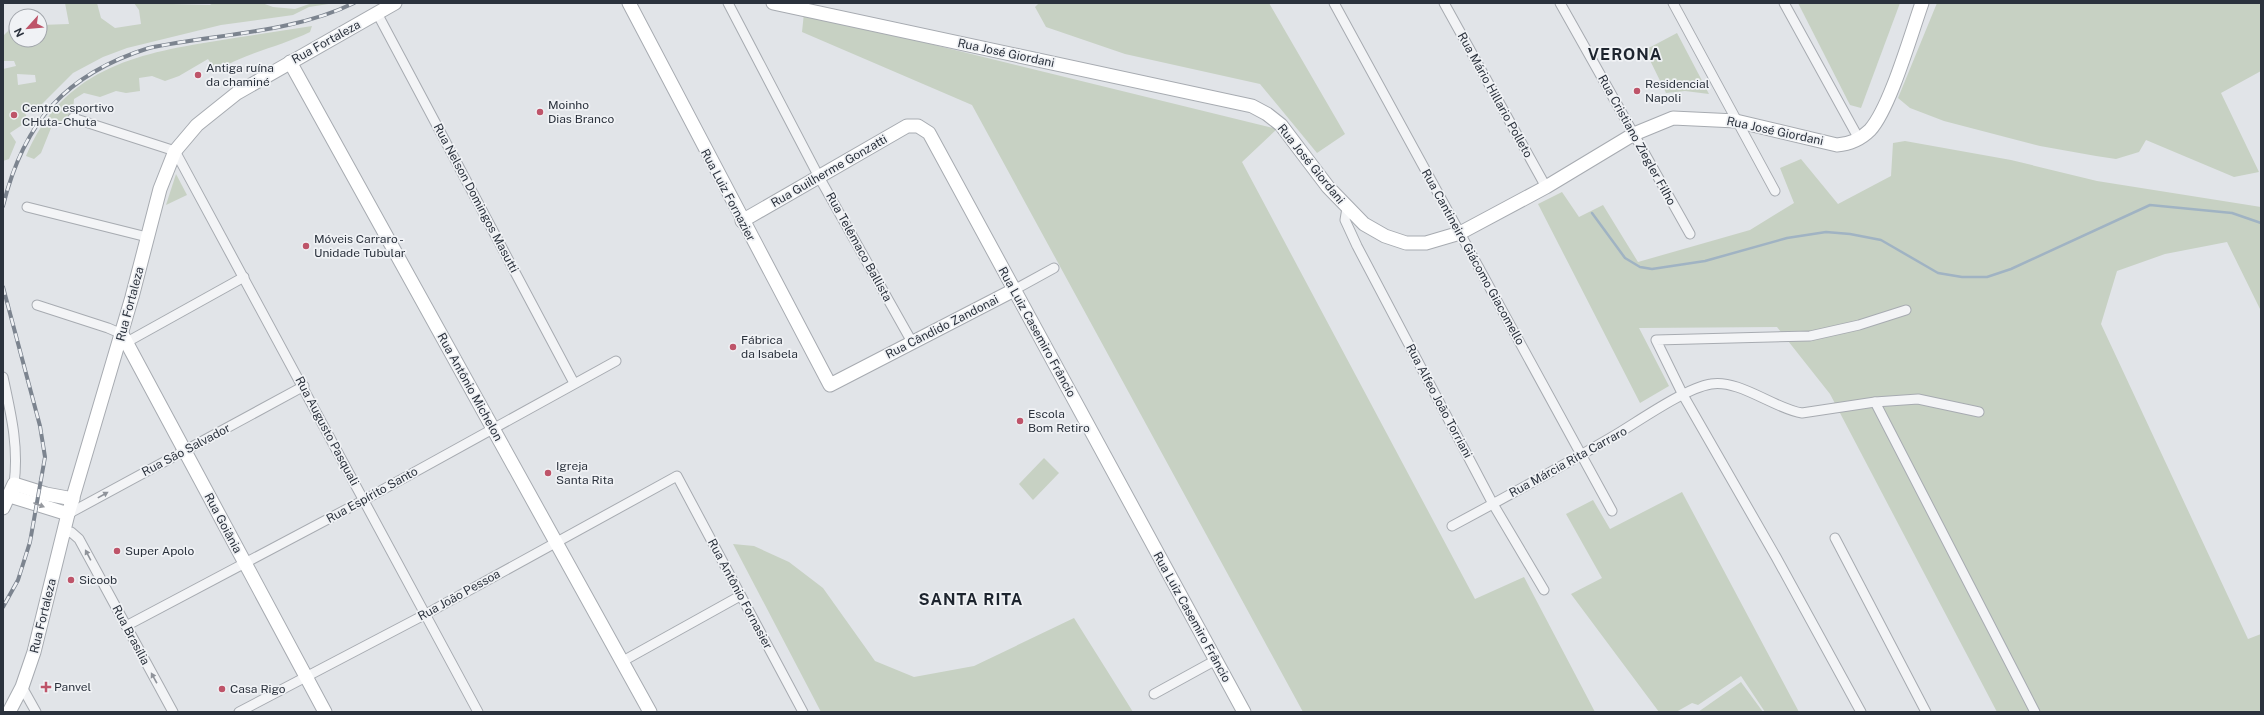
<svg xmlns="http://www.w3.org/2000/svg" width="2264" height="715" font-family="'Public Sans',sans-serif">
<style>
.green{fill:#c7d1c3;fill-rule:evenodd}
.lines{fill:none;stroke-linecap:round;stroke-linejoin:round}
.stream{stroke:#a0b3c3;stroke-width:2.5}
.street-casing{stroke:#a7abb1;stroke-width:11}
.secondary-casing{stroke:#a7abb1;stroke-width:15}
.street{stroke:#f3f4f6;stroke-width:9}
.secondary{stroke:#fff;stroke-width:13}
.rail-casing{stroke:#7c848f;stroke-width:4}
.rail{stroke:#f0f2f5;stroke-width:2.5;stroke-dasharray:8;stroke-linecap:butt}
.oneway{fill:#8f939a}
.oneway2{fill:#95989e}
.poi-dot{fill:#be5469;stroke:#f0f2f5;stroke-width:1.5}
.labels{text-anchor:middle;stroke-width:3.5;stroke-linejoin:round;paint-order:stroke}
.street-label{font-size:12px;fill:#2b323d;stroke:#f0f2f5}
.poi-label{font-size:12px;fill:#2b323d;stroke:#f0f2f5;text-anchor:start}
.district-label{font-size:16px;font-weight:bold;letter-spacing:1px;fill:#1d242e;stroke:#f0f2f5}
</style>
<rect width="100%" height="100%" fill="#e1e4e8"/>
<g class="green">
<path d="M65 3H97L101 18 115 28 141 24 139 10 134 3 210 5 213 3H262L273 7 295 9 312 3H335L309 7 293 15 221 25 127 48 103 57 73 73 41 105V108L24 110 28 121 10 133 16 142 9 159 3 161V69L16 66 14 61H4L3 36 16 23V40H40V25L69 24ZM17 74 35 75 36 82 18 85Z"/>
<path d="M1039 3H1269L1345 134 1317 153 1260 84 1125 54 1046 27 1035 7Z"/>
<path d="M1798 3H1900L1861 108 1850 105Z"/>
<path d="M1937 3H2261V71L2221 93 2259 172 2234 177 2146 140 2139 152 2116 159 2096 156 2040 146 1944 121 1910 108 1898 98Z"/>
<path d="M804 13 1277 129 1242 162 1475 599 1524 577 1595 712H1303L972 105 802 32Z"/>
<path d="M312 26 310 32C279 47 245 53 216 71L208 59 179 76 165 81 152 76 139 78 140 91 126 93 116 91 100 97 84 93 74 99 73 111 65 121 53 123 41 153 34 159 26 156C63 70 133 54 216 41 248 36 280 31 312 26Z"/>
<path d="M1677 33 1709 94 1685 91 1666 93 1645 50Z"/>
<path d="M1905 141 2011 160 2097 181 2261 207V311L2227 242 2165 254 2117 271 2101 324 2248 639 2261 634V712H1997L1830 394 1777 327 1639 328 1669 386 1640 403 1538 204 1562 192 1579 217 1603 205 1638 262 1750 230 1794 203 1780 168 1801 159 1838 204 1891 176 1893 143Z"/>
<path d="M176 174 187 195 166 205Z"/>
<path d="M1044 458 1059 473 1033 500 1019 484Z"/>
<path d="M1682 492 1799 712H1765L1741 676 1698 705 1692 703 1676 712H1659L1571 594 1602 578 1566 514 1593 500 1610 529Z"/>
<path d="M733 544 754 546 789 562 823 588 875 661 914 677 974 666 1074 618 1133 712H821Z"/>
<path d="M1741 682 1763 712H1698Z"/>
</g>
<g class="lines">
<path class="stream" d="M1592 213 1625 258 1640 267 1652 269 1705 261 1787 238 1826 232 1850 234 1881 240 1938 273 1962 277H1987L2011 269 2150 205 2232 213 2261 223"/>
<defs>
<g id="street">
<path d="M728 3 819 177 912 342"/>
<path d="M1334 3 1612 511"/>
<path d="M1444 3 1546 187"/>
<path d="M1560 3 1690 234"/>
<path d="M1673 3 1775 191"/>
<path d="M1784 3 1859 139"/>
<path d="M377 13 574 383"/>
<path d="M73 118 175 151 478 712"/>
<path d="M27 207 147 237"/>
<path d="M1347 208 1345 220 1357 246 1493 504 1544 590"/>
<path d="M1014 290 1054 268"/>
<path d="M37 305 108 328 122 334"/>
<path d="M127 342 244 277"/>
<path d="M3 377C11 414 19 447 14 484"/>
<path d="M1875 402 2035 712"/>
<path d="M68 514 304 386"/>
<path d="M1452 526C1506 497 1559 468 1612 437 1636 423 1685 388 1711 384 1739 379 1775 409 1802 413L1875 402 1918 399 1979 412"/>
<path d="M64 534 71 532 79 539 173 712"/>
<path d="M1835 538 1926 712"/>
<path d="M126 626 364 500 616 361"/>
<path d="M623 661 740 596"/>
<path d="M22 687 36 712"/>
<path d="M1154 694 1216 660"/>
<path d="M239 712 426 614 677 476 803 712"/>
<path d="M1861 712 1776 557 1683 395 1656 340 1810 336 1859 325 1906 310"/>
</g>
<g id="secondary">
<path d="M629 3 830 385 1014 290"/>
<path d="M773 3 1252 106 1267 114 1281 125 1328 187 1364 224 1385 236 1406 243H1426L1460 233 1546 187 1634 134 1673 118 1736 121 1837 145C1850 144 1861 139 1870 130 1890 108 1911 34 1922 3"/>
<path d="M290 62 650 712"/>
<path d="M742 221 907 126H918L929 133 1244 712"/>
<path d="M122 334 325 712"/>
<path d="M10 496 68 514"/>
<path d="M3 508 14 484 46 494 73 499"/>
<path d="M9 712 22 687 34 652 68 514 132 297 160 189 175 151 197 125 237 93 395 3"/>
</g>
</defs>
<use href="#street" class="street-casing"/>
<use href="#secondary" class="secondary-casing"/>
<use href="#street" class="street"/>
<use href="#secondary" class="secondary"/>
<defs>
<g id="rail">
<path d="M3 206C24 121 66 74 149 48 216 34 293 33 354 3"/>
<path d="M3 287 40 426 45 457 30 542 18 580 3 607"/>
</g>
</defs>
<use href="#rail" class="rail-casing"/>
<use href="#rail" class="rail"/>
</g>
<defs><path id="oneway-solid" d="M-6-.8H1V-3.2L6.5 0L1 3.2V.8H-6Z"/></defs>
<g class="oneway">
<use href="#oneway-solid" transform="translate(103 495) rotate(-29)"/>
<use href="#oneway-solid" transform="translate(88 555) rotate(-118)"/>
<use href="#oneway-solid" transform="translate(154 678) rotate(-119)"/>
</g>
<use class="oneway2" href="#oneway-solid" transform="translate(39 505) rotate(21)"/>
<g class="poi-dot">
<circle cx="198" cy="75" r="4"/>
<circle cx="1637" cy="91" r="4"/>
<circle cx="540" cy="112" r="4"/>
<circle cx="14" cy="115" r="4"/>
<circle cx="306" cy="246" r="4"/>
<circle cx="733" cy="347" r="4"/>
<circle cx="1020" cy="421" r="4"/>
<circle cx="548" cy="473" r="4"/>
<circle cx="117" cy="551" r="4"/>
<circle cx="71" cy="580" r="4"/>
<path d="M44 681h4v4h4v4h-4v4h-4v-4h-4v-4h4z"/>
<circle cx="222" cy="689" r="4"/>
</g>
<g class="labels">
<g class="street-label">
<text transform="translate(326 42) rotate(-29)" y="4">Rua Fortaleza</text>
<text transform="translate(1006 53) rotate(12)" y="4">Rua José Giordani</text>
<text transform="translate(1495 95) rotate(61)" y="4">Rua Mário Hillario Polleto</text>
<text transform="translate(1775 131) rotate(12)" y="4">Rua José Giordani</text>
<text transform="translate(1637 140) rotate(61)" y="4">Rua Cristiano Ziegler Filho</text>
<text transform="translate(1311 164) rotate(51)" y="4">Rua José Giordani</text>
<text transform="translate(829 171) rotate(-30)" y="4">Rua Guilherme Gonzatti</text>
<text transform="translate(728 195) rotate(62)" y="4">Rua Luiz Fornazier</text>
<text transform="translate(476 198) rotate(62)" y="4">Rua Nelson Domingos Masutti</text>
<text transform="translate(859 247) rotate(61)" y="4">Rua Telêmaco Ballista</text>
<text transform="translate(1473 257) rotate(61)" y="4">Rua Cantineiro Giácomo Giacomello</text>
<text transform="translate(130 304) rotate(-75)" y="4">Rua Fortaleza</text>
<text transform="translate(942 327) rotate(-27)" y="4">Rua Cândido Zandonai</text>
<text transform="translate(1037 332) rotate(61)" y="4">Rua Luiz Casemiro Frâncio</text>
<text transform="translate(470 387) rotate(61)" y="4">Rua Antônio Michelon</text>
<text transform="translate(1439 401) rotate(62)" y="4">Rua Alfeo João Torriani</text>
<text transform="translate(327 431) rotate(62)" y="4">Rua Augusto Pasquali</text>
<text transform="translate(186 450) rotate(-28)" y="4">Rua São Salvador</text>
<text transform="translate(1568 462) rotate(-29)" y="4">Rua Márcia Rita Carraro</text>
<text transform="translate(372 495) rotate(-29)" y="4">Rua Espírito Santo</text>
<text transform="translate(223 523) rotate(62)" y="4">Rua Goiânia</text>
<text transform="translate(740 594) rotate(62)" y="4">Rua Antônio Fornasier</text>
<text transform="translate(459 595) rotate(-29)" y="4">Rua João Pessoa</text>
<text transform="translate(43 616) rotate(-76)" y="4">Rua Fortaleza</text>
<text transform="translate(1192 617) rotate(61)" y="4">Rua Luiz Casemiro Frâncio</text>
<text transform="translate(131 635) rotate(62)" y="4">Rua Brasília</text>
</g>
<g class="poi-label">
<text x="206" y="72">Antiga ruína<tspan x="206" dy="14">da chaminé</tspan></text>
<text x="1645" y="88">Residencial<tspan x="1645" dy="14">Napoli</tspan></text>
<text x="548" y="109">Moinho<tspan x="548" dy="14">Dias Branco</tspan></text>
<text x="22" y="112">Centro esportivo<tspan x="22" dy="14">CHuta- Chuta</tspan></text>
<text x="314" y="243">Móveis Carraro -<tspan x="314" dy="14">Unidade Tubular</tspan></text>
<text x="741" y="344">Fábrica<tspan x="741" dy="14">da Isabela</tspan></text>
<text x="1028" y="418">Escola<tspan x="1028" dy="14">Bom Retiro</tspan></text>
<text x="556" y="470">Igreja<tspan x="556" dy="14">Santa Rita</tspan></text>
<text x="125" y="555">Super Apolo</text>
<text x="79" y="584">Sicoob</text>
<text x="54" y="691">Panvel</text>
<text x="230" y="693">Casa Rigo</text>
</g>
<g class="district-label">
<text x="1625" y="60">VERONA</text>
<text x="971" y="605">SANTA RITA</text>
</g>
</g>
<rect width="2264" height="715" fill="none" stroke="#2b323d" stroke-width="8"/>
<g transform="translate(28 28) rotate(243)"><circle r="19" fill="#f0f2f5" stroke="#a1a5ab"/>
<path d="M0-3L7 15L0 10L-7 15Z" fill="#be5469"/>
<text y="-6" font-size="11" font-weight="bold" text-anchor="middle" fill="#2b323d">N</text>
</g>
</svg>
